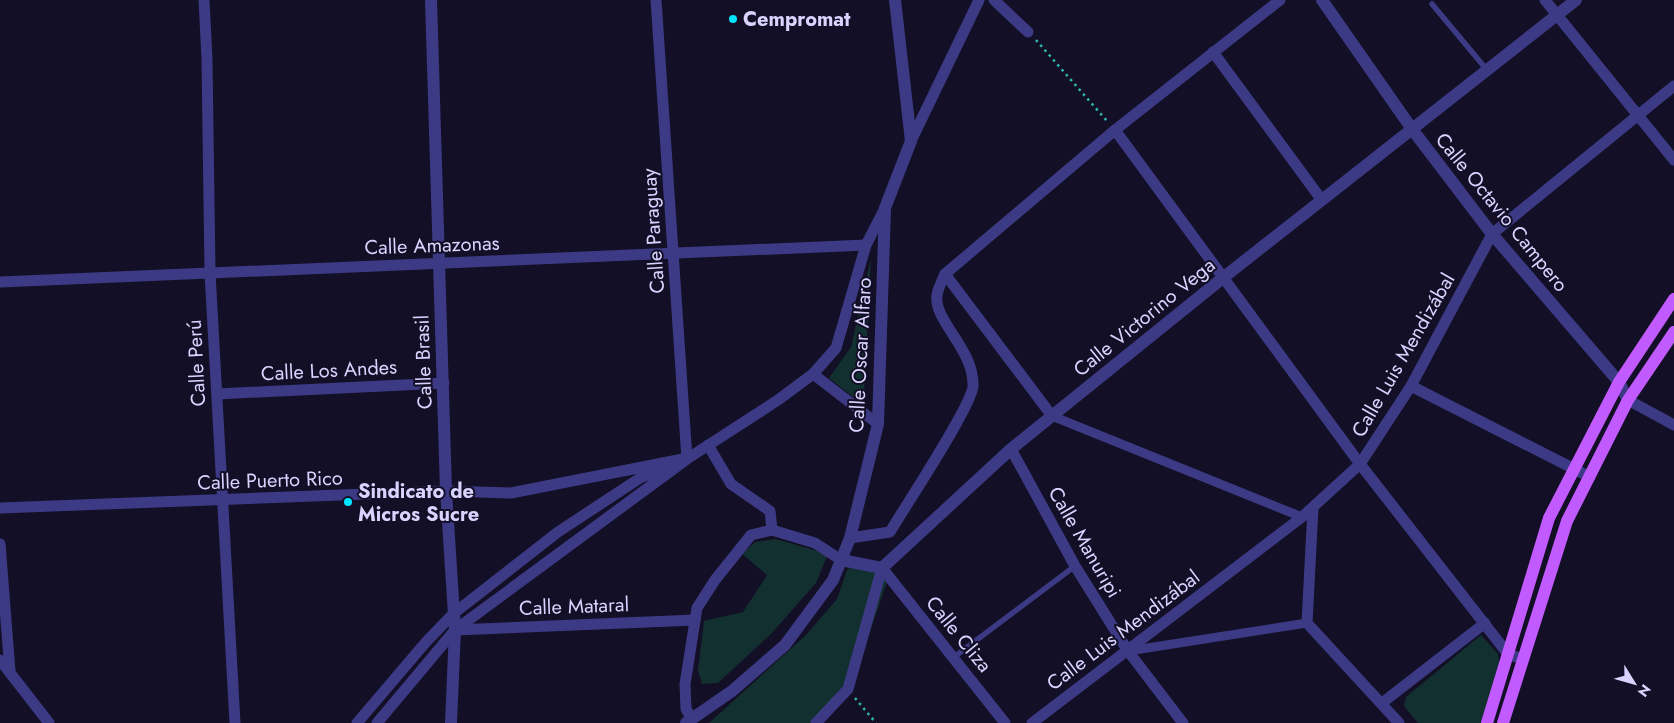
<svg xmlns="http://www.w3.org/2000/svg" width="1674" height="723" font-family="Jost,sans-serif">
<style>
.green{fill:#12302f}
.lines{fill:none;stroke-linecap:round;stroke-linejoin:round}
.path{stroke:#2fb8b0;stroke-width:2.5;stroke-dasharray:2.5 4;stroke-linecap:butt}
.service{stroke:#3d3a85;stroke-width:5.5}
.pedestrian{stroke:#3d3a85;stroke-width:9}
.minor{stroke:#3d3a85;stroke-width:11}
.tertiary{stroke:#3d3a85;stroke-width:12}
.primary{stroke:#c25bff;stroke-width:12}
.poi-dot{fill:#00e5ff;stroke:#130f26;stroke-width:2}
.labels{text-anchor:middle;stroke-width:4;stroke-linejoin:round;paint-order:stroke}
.poi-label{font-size:20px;font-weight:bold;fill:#d9d4ff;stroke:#130f26;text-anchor:start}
.street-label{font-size:20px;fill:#d9d4ff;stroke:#130f26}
</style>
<rect width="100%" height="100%" fill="#130f26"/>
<g class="green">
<path d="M871 258 864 397 861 403 829 378 851 347Z"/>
<path d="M776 539 828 554 816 583 771 634 718 683 702 684 698 671 704 621 743 612 767 575 742 554 755 542Z"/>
<path d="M858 562 876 563 887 582 859 664 844 692 813 723H709L807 634 837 599 847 570Z"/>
<path d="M1481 635 1498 654 1499 662 1482 723H1418L1404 706 1406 697Z"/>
</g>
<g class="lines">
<g class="path">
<path d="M1036 40 1107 121"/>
<path d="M855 698 876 723"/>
</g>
<g class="service">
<path d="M1432 4 1487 70"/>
<path d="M954 657 1075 566"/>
</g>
<g class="pedestrian">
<path d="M1052 416 1302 517"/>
<path d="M1128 651 1307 623"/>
</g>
<g class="minor">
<path d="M204 0 207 59 210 273 235 723"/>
<path d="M656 0 687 459"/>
<path d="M994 0 1028 32"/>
<path d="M1545 0 1674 160"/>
<path d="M1213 52 1321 199"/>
<path d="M1115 130 1360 464 1508 654 1522 659"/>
<path d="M911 141 979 0"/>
<path d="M945 274 1052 416"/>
<path d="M0 282 866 245"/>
<path d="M813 374 878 424"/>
<path d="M1411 386 1590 477"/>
<path d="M217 394 444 383"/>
<path d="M1628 400 1674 425"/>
<path d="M708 445 731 484 770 511 772 530"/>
<path d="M1011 449 1075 566 1128 651 1183 723"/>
<path d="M0 508 446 491 511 493 683 459"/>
<path d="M1313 508 1307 623 1399 723"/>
<path d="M850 538 890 532C904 508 972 406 973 386 974 348 933 321 937 295 938 288 942 281 945 274L1115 130 1280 0"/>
<path d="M0 544 10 671"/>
<path d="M882 568 1005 723"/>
<path d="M455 630 695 620"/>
<path d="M0 660 49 723"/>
<path d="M1382 703 1485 623"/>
<path d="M692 719 686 709 685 684 697 608 715 580 751 535 772 530 815 543 841 560"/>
<path d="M357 723 426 642 453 614 558 532 640 478 667 467"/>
<path d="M377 723 455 630 687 459 778 400 813 374 836 348 866 245 885 208"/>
<path d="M816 723 848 689 882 568"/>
<path d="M1032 723 1302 517 1360 464 1411 386 1492 234 1674 86"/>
</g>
<g class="tertiary">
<path d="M431 0 446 491 455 630 451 723"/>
<path d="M1322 0 1412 129 1492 234 1619 382 1628 400"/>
<path d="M841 560 882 568 1011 449 1224 277 1576 0"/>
<path d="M686 723 732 691 785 645 833 580 850 538 878 424 885 208 911 141 895 0"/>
</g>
<g class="primary">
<path d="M1487 723 1549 518 1619 382 1674 299"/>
<path d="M1503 723 1567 521 1628 400 1674 332"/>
</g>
</g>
<g class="poi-dot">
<circle cx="733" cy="19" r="5"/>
<circle cx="348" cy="502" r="5"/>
</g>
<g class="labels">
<g class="poi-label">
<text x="743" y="26">Cempromat</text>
<text x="358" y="498">Sindicato de<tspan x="358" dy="23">Micros Sucre</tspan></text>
</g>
<g class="street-label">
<text transform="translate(1502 212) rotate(51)" y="7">Calle Octavio Campero</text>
<text transform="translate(653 231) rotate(-94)" y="7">Calle Paraguay</text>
<text transform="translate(432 245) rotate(-2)" y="7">Calle Amazonas</text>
<text transform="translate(1144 317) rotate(-39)" y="7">Calle Victorino Vega</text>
<text transform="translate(860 355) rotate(-87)" y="7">Calle Oscar Alfaro</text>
<text transform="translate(1403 355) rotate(-60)" y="7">Calle Luis Mendizábal</text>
<text transform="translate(423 362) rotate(-92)" y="7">Calle Brasil</text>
<text transform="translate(196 363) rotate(-93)" y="7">Calle Perú</text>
<text transform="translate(329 370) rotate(-3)" y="7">Calle Los Andes</text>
<text transform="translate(270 480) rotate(-2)" y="7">Calle Puerto Rico</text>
<text transform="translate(1085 542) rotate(60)" y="7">Calle Manuripi</text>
<text transform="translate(574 606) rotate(-2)" y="7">Calle Mataral</text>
<text transform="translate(1123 630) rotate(-37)" y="7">Calle Luis Mendizábal</text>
<text transform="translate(959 634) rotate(51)" y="7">Calle Cliza</text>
</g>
</g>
<g transform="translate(1634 683) rotate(127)" stroke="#130f26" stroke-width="4" paint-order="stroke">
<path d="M0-4L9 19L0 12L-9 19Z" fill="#d9d4ff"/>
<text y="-8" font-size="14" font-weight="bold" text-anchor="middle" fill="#d9d4ff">N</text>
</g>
</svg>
